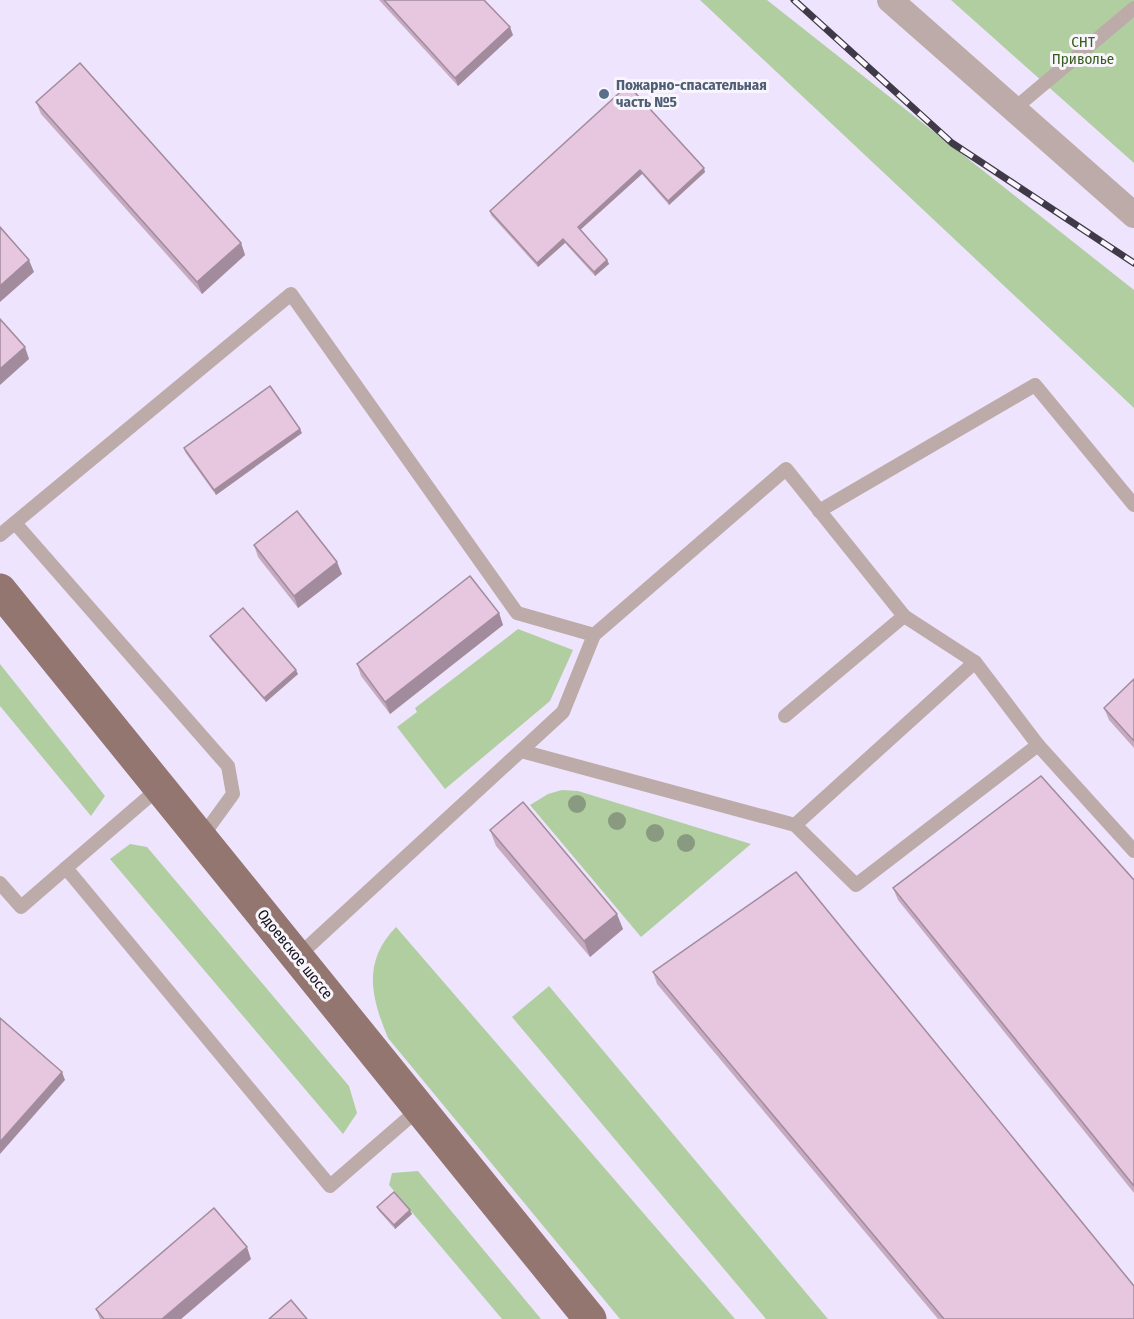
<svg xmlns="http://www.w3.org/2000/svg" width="1134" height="1319" font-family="'Fira Sans Condensed',sans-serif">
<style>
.green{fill:#b0cea0}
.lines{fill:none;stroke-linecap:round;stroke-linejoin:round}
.service{stroke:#bcaba8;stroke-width:14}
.minor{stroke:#bcaba8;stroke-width:26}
.primary{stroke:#947671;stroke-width:33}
.rail-casing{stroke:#403a48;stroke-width:7}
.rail{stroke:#f8f5fc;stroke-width:4.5;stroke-dasharray:14;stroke-linecap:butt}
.tree{fill:#899a81}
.wall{fill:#c6abc0}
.shaded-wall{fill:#a18b9c}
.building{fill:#e6c7df;stroke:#a18b9c;stroke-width:1.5}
.service-dot{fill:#5c6f8a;stroke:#f8f5fc;stroke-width:2}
.labels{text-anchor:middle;stroke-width:6;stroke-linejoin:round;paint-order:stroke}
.park-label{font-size:15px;fill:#365d1b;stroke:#f8f5fc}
.service-label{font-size:15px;font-weight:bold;fill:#4e5e75;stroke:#f8f5fc;text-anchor:start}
.street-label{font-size:15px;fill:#15101b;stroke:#f8f5fc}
</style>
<rect width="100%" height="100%" fill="#efe4fe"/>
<g class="green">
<path d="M700 0H767L1134 290V408Z"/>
<path d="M951 0H1134V163Z"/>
<path d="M518 629 573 650 550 701 445 789 397 727 417 712 415 708Z"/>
<path d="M0 664 105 796 91 816 0 706Z"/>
<path d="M562 790 578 791 751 844 641 937 530 805 548 794Z"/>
<path d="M130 844 147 847 349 1086 357 1113 343 1134 110 859Z"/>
<path d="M396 927 735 1319H620L388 1038C371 997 362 962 396 927Z"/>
<path d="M549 986 828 1319H766L512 1017Z"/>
<path d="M418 1171 541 1319H502L389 1185 392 1173Z"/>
</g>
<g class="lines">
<g class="service">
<path d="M1014 109 1134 8"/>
<path d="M819 511 1035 385 1134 505"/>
<path d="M15 523 228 766 233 794 201 838"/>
<path d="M0 535 291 294 517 613 594 635"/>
<path d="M904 616 975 662 1038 745 1134 851"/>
<path d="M521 751 795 825 856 885 1038 745"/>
<path d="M160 787 66 868 330 1186 420 1108"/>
<path d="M795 825 975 662"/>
<path d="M0 883 21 907 66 868"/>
<path d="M297 957 563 712 594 635 786 469 904 616 785 716"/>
</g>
<path class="minor" d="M890 0 1134 215"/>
<path class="primary" d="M0 590 590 1319"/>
<defs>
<path id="rail" d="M794 0 952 143 1134 263"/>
</defs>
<use href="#rail" class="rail-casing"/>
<use href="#rail" class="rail"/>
</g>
<g class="tree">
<circle cx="577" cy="804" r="9"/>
<circle cx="617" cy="821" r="9"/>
<circle cx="655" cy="833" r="9"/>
<circle cx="686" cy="843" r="9"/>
</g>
<g class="wall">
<path d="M379 0H484L513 35 458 86Z"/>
<path d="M628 85 705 172 669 205 642 174 580 230 607 260 609 264 595 276 565 243 538 267 491 215 490 211Z"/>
<path d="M36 102 241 243 245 255 202 294 41 114Z"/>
<path d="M302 433 216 495 185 452 184 448Z"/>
<path d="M254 545 342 574 298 608 258 557Z"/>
<path d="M499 613 503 625 390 714 361 676 357 664Z"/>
<path d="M210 636 298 674 266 702 212 640Z"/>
<path d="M1134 679V748L1109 720 1104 708Z"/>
<path d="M490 830 623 929 590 957 496 846Z"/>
<path d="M1134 880V1193L898 900 893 888Z"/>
<path d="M653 972 1134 1319H938L657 984Z"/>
<path d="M377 1207 412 1214 395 1229 379 1211Z"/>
<path d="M251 1259 181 1319H100L96 1309Z"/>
</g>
<g class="shaded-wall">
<path d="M510 27 513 35 458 86 455 78Z"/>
<path d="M704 168 705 172 669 205 668 201Z"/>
<path d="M640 170 642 174 579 231 578 227Z"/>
<path d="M563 239 565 243 538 267 537 263Z"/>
<path d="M241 243 245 255 202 294 197 282Z"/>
<path d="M29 260 34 272 0 302V286Z"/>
<path d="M607 260 609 264 595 276 594 272Z"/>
<path d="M25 347 29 359 0 385V369Z"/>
<path d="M300 429 302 433 216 495 214 490Z"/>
<path d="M337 562 342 574 298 608 294 596Z"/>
<path d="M499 613 503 625 390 714 385 702Z"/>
<path d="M296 670 298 674 266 702 264 698Z"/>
<path d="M617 914 623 929 590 957 584 941Z"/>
<path d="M62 1072 65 1080 0 1154V1142Z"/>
<path d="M410 1210 412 1214 395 1229 394 1225Z"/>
<path d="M247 1247 251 1259 181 1319H162Z"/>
</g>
<g class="building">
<path d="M384 0H484L510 27 455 78Z"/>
<path d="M80 63 241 243 197 282 36 102Z"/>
<path d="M628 85 704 168 668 201 640 170 578 227 607 260 594 272 563 239 537 263 490 211Z"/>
<path d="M0 227 29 260 0 286Z"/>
<path d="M0 319 25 347 0 369Z"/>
<path d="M270 386 300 429 214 490 184 448Z"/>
<path d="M297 511 337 562 294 596 254 545Z"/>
<path d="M470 576 499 613 385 702 357 664Z"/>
<path d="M243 608 296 670 264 698 210 636Z"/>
<path d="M1134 679V741L1104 708Z"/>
<path d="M1041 776 1134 880V1186L893 888Z"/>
<path d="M523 802 617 914 584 941 490 830Z"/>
<path d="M796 872 1134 1286V1319H944L653 972Z"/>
<path d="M0 1018 62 1072 0 1142Z"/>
<path d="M394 1192 410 1210 394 1225 377 1207Z"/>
<path d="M214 1208 247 1247 162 1319H104L96 1309Z"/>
<path d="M291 1300 307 1319H269Z"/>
</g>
<circle class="service-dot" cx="604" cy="94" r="6"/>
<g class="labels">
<g class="park-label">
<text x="1083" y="47">СНТ<tspan x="1083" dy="17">Приволье</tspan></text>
</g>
<g class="service-label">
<text x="616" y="90">Пожарно-спасательная<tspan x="616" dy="17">часть №5</tspan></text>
</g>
<g class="street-label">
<text transform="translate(295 954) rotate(51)" y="5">Одоевское шоссе</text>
</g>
</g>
</svg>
